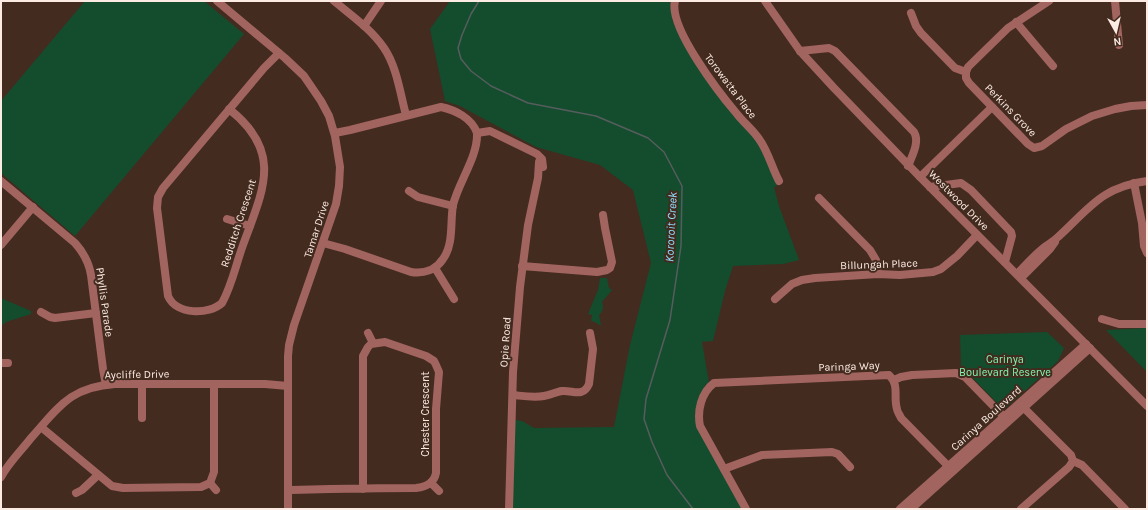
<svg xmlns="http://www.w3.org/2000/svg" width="1148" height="510" font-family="Karla,sans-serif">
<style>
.green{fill:#134d2d}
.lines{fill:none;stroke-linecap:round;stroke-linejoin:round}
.stream{stroke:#575d5e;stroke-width:1.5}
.minor{stroke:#a2645f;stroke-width:8}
.labels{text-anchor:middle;stroke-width:4;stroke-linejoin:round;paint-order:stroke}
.street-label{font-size:11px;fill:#fcebe3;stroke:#432b1f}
.park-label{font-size:11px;fill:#80f6ad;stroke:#432b1f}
.water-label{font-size:12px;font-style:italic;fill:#8fe0ff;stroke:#432b1f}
</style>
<rect width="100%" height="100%" fill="#432b1f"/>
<g class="green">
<path d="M85 1H204L244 34 75 236 1 173V101Z"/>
<path d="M450 1H670L673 22 687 49 760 144 777 186 774 187 779 206 799 260 783 264 733 266 725 291 713 341 702 342 709 383 705 385 695 414 742 509H512L515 420 522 421 534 428 614 427 630 345 651 263 633 190 600 165 536 147 460 106 445 101 430 29Z"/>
<path d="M600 278H607L609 288 612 290 602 302C604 308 603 311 599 315L601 326 595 322 591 321 592 315 588 314 598 290Z"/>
<path d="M1 297 3 299 31 311V314L6 322 1 326Z"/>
<path d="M1147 328V372L1106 330Z"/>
<path d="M1047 332 1064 348 1058 361 1006 408H1002L961 366 960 335Z"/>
</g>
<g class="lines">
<path class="stream" d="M479 1 471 14 462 35 458 48 461 59 471 71 491 86 528 103 596 116 648 138 664 152 682 186 681 246 670 320 646 399 644 419 652 442 667 475 693 509"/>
<g class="minor">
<path d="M217 1 285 58 304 76 321 101 329 116 335 136 340 167 339 186 336 204 294 325 289 345 288 356V509"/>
<path d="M334 1C351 15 371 29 384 48 397 67 400 93 406 115"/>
<path d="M675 1C668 27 720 94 737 114 744 123 753 130 759 139 768 151 772 168 779 181"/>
<path d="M765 1 800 51 834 88 920 177 1147 406"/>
<path d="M1115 1 1119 45"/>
<path d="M911 13 916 26 921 33 955 68 966 72V78L969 83 1028 144 1034 148 1042 146 1066 129 1092 116 1115 109 1131 106 1147 105"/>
<path d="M1016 22 1053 66"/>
<path d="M364 26 381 1"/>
<path d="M800 51 829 48 835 51 914 132C920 142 912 156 908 166"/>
<path d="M966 72 968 67 1008 28 1049 1"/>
<path d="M229 109C284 152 263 190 243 245 236 264 232 285 222 303 209 315 176 315 168 296L157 208 158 197 163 188 264 68 279 53"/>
<path d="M335 133 350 130 441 107C455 110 472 118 477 133L490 131 537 154 542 159 543 167"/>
<path d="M920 177 992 107"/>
<path d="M1 181 75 243C84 253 89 263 91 275L103 369 106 385"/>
<path d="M1134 183 1142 223 1144 246 1147 253"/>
<path d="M930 187 961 183 971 190 1011 232 1012 236 1005 262"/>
<path d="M409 191 418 197 453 206"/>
<path d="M819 198 870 250 876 260 878 274"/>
<path d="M227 219 250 226"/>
<path d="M323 243 345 249 411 272C424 274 436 270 443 259 454 244 450 222 453 205 459 181 478 157 477 133"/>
<path d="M1 245 33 207"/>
<path d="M522 266 597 272 607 270 610 268 612 262 605 228 603 215"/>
<path d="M435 268 454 299"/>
<path d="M1017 274C1026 265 1035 254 1046 246 1050 243 1054 241 1058 237 1089 209 1101 187 1147 181"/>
<path d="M1021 278 1050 249 1055 242"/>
<path d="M775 299 792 284 802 280 815 278 878 274 900 275 933 272 941 269 957 256 977 235"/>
<path d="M41 312 50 317 55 318 96 313"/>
<path d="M1102 319 1119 324H1147"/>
<path d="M368 333 373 343"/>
<path d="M1 363H8"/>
<path d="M894 380 901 377 912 375 956 373 965 377 1007 420"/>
<path d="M513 395C523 396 534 398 544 396 550 395 556 392 562 391 573 390 583 398 589 384L593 349 590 333"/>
<path d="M142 418V385"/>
<path d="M41 427 112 486 123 488 201 487 210 483 214 472V384"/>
<path d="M1073 461 1082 465 1125 509"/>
<path d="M724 469 762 455 832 452 838 454 850 467"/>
<path d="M1 477C9 462 21 451 31 438 59 407 70 387 115 384H265L288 386"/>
<path d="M210 483 216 490"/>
<path d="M431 483 439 491"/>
<path d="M288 490C331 489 373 488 416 488 426 487 434 483 436 473V409L439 372 436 365 434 361 426 356 385 342 371 344 368 347 363 356V489"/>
<path d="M76 493 82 490 98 475"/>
<path d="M509 509 513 372 520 287 528 225 538 178 539 162"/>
<path d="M746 509 700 426C697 411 701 393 714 383L889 375C900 386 893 396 897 409 897 412 900 415 901 418L953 471"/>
<path d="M900 509 1086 344"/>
<path d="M911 509 1090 348"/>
<path d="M1021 509 1069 467 1073 461 1071 455 1021 405"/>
</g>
</g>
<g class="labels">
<g class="street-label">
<text transform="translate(731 86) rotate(53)" y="4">Torowatta Place</text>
<text transform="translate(1011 110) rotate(46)" y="4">Perkins Grove</text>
<text transform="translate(959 200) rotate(45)" y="4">Westwood Drive</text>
<text transform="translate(238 223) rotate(-72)" y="4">Redditch Crescent</text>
<text transform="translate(316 229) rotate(-72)" y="4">Tamar Drive</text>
<text transform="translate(879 264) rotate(-2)" y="4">Billungah Place</text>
<text transform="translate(105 302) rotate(82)" y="4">Phyllis Parade</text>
<text transform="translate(505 342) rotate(-86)" y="4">Opie Road</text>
<text transform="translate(849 366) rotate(-2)" y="4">Paringa Way</text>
<text transform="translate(137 374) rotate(-1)" y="4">Aycliffe Drive</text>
<text transform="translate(425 414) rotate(-90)" y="4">Chester Crescent</text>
<text transform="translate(986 418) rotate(-42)" y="4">Carinya Boulevard</text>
</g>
<g class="park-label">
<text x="1005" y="363">Carinya<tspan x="1005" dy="13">Boulevard Reserve</tspan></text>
</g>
<g class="water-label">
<text transform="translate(671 227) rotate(-87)" y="4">Kororoit Creek</text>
</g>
</g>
<rect width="1148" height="510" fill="none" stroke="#fcebe3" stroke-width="4"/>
<g transform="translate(1116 32) rotate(172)" stroke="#432b1f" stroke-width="3" paint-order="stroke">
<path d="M0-3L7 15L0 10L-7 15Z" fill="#fcebe3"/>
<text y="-6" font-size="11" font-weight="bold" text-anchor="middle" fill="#fcebe3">N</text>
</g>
</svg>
